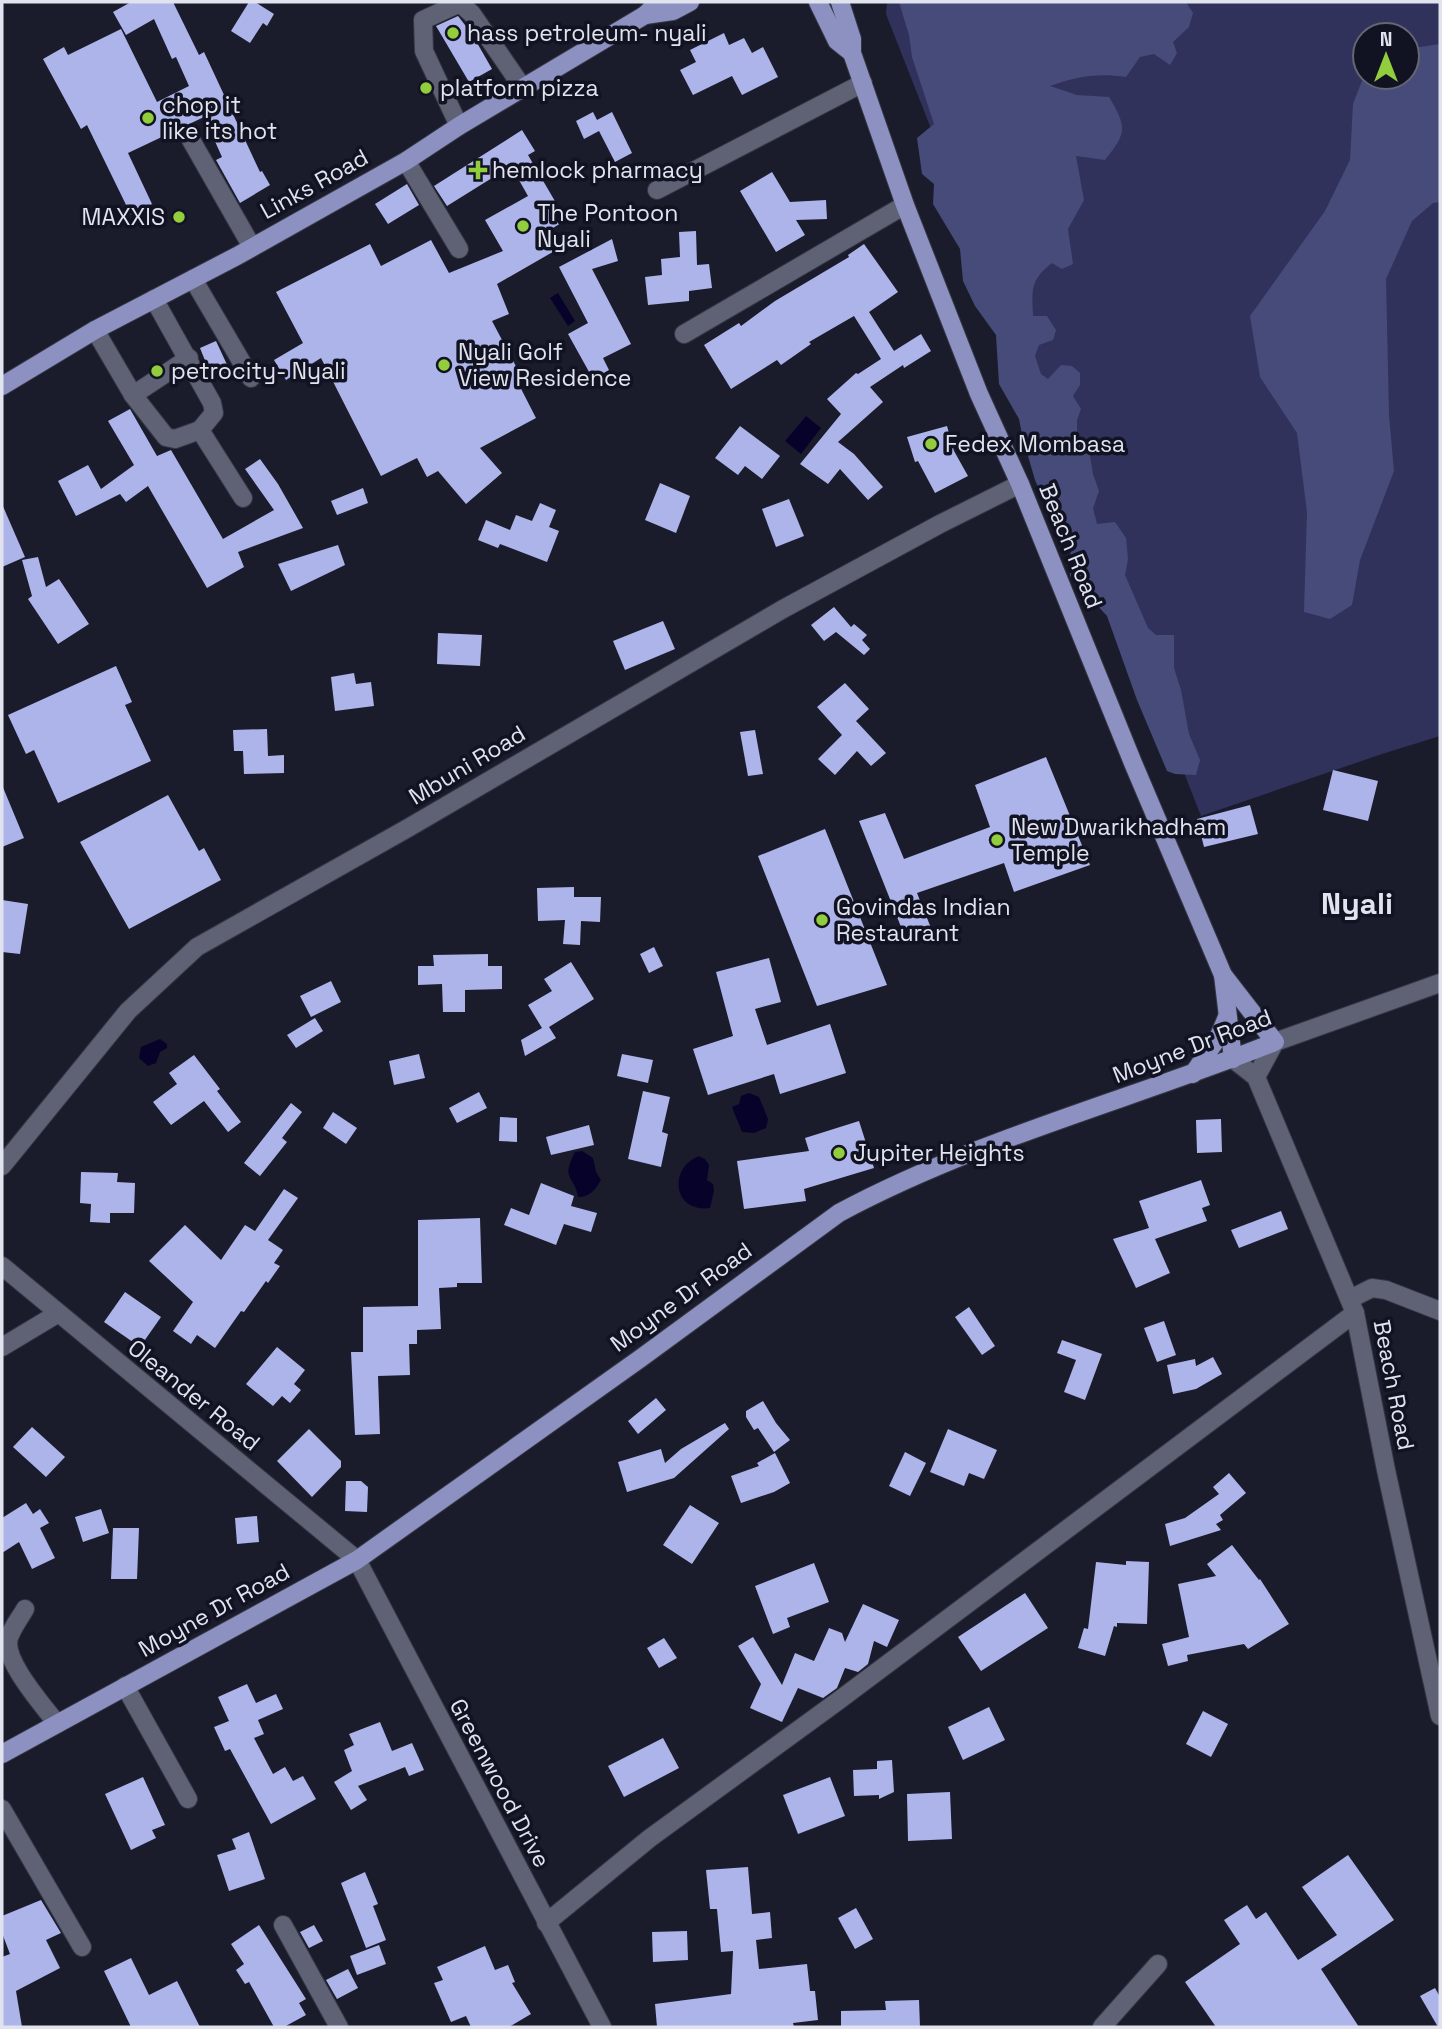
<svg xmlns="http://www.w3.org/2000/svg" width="1442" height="2029" font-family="'Space Grotesk',sans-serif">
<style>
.green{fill:#30325c;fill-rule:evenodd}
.forest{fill:#474b7a}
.water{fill:#070229}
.building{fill:#adb4ea}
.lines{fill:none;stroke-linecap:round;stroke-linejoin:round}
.minor-casing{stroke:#363744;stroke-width:20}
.major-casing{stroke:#363744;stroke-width:20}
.minor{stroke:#5f6275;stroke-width:18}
.major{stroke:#8c91c1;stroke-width:18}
.poi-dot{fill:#92cd3e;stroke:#111322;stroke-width:2.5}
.labels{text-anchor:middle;stroke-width:7;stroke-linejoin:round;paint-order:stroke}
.poi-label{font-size:23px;fill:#e1e3ee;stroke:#111322;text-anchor:start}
.street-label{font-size:23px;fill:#e1e3ee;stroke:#111322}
.district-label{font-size:30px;font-weight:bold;fill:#e1e3ee;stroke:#111322}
</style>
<rect width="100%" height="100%" fill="#1a1c2c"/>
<path class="green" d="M887 2H1440V736L1382 754 1201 816 886 14ZM1365 35H1407V77H1365Z"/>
<g class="forest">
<path d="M899 2H1186L1193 13 1189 27 1173 42 1177 53 1170 65 1154 54 1140 57 1126 77C1097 73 1078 76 1050 86L1077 95 1109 97C1127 127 1127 133 1105 160L1076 156 1084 200 1068 229 1073 264 1062 269 1052 263C1030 280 1032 290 1033 316H1047L1056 330 1053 340 1039 345 1035 356 1041 374 1048 379 1061 365 1072 366 1080 373V385L1073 396 1081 409 1077 420V435L1090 456 1093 474 1099 491 1093 508 1097 524 1115 522 1126 538 1128 559 1125 575 1148 628 1156 635H1174V668L1181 690 1189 734 1200 760 1196 775 1175 774 1167 771 1137 700 1107 616 1070 576 1071 540 1063 522 1048 511 1035 480 1023 439 1019 419 999 384 996 335 975 306 963 281 960 249 933 204 934 184 922 174 917 138 934 124 912 57 909 35Z"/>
<path d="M1440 44V202L1433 203 1412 221 1386 279 1389 416 1394 471 1360 560 1352 605 1330 619 1304 612 1307 512 1297 433 1260 377 1250 316 1325 211 1350 160 1353 104 1365 73V77H1407V49Z"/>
</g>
<g class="water">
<path d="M558 293 575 321 568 326 550 298Z"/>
<path d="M806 416 821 428 801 454 785 441Z"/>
<path d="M160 1039 167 1044V1048L160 1052 156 1063 148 1066 139 1058 141 1047Z"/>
<path d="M749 1093 759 1097 768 1119 766 1128 754 1133 742 1132 732 1107 739 1104 741 1096Z"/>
<path d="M582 1151 593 1158 596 1172 601 1180C595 1190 590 1197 578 1197 575 1175 560 1181 575 1152Z"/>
<path d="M699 1156 705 1159 709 1165 707 1180 713 1184 714 1191 710 1208C673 1213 668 1168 699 1156Z"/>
</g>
<g class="building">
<path d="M131 2H173L199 55 204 52 260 172 262 171 270 185 240 203 216 160 222 157 204 117 128 153 152 204 131 215 87 125 81 129 43 59 64 47 68 55 121 29 157 102 189 86 176 57 172 59 154 19 126 35 113 12Z"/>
<path d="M249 2H255L274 14 267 26 263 23 250 43 231 31Z"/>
<path d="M458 16 472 34 492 69 469 82 436 26Z"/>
<path d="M724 33 729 45 744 38 752 53 763 47 778 77 742 95 732 76 693 95 680 70 696 62 690 50Z"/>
<path d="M593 112 597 120 612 112 632 153 615 162 599 131 584 139 576 121Z"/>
<path d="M522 130 535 151 528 155 566 220 548 231 558 249 497 284 509 314 492 321 520 374 515 377 536 418 480 448 502 473 466 504 438 471 427 477 417 458 381 476 321 358 286 380 274 360 303 343 276 292 370 244 381 266 431 240 449 273 503 251 485 220 528 196 511 166 447 206 434 186Z"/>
<path d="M772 172 790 202 826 200 827 219 796 220 805 235 776 252 740 191Z"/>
<path d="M407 184 419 205 388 224 375 204Z"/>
<path d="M696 231 697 265 709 264 712 288 689 291V301L648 305 645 277 662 275 661 259 680 257 679 232Z"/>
<path d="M612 239 618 261 592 269 631 344 603 358 609 370 593 379 568 334 588 323 559 267Z"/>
<path d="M864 244 898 292 869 312 894 351 921 334 931 351 904 368 903 365 870 387 883 402 838 442 854 454 883 487 868 500 840 469 828 484 800 464 841 414 827 399 856 373 858 374 881 359 854 316 809 342 811 344 781 365 777 360 731 389 704 345 739 323 741 326 775 301 849 257 848 255Z"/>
<path d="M216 341 230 371 212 378 200 348Z"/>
<path d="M130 409 157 456 171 450 223 539 274 510 245 469 260 459 278 484 303 528 238 552 244 567 207 588 148 486 126 502 120 494 76 516 58 481 88 465 101 489 134 465 108 421Z"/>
<path d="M740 426 780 456 762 479 745 466 738 475 715 458Z"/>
<path d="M947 426 954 451 968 476 935 493 918 461 915 462 907 437Z"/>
<path d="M660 483 690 496 676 533 645 520Z"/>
<path d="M363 488 368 503 337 515 331 501Z"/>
<path d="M789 499 804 536 776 547 762 509Z"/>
<path d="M540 503 556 510 549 527 559 531 547 562 500 544 498 548 478 540 486 520 510 530 516 515 532 521Z"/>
<path d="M2 504 25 557 2 567Z"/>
<path d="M338 545 345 565 291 591 278 564Z"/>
<path d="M38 557 46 587 59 579 89 624 58 644 28 599 32 596 22 560Z"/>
<path d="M834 607 851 627 854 624 867 635 862 640 870 649 864 655 836 632 824 641 811 625Z"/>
<path d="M663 621 675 649 625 670 613 641Z"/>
<path d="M438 633 482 635 480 666 437 664Z"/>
<path d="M116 666 132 702 125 705 151 761 58 803 34 750 26 754 8 715Z"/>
<path d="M354 673 356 684 371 682 374 706 335 711 331 677Z"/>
<path d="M845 683 869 709 856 721 886 753 871 766 857 751 835 775 818 759 842 735 817 707Z"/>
<path d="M267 729 268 756 284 755V773L244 774 243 751H234L233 730Z"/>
<path d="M755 730 763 774 748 776 740 732Z"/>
<path d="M1046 757 1090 865 1014 892 1004 863 917 893 933 933 907 942 859 821 885 813 904 859 990 827 975 785Z"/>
<path d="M1333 770 1378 781 1368 821 1323 810Z"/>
<path d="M2 785 24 838 2 847Z"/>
<path d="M168 795 199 851 204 848 221 880 129 929 80 842Z"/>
<path d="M1250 805 1258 834 1204 847 1197 819Z"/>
<path d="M825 829 887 985 817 1006 758 856Z"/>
<path d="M574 887V897H601L600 922 581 921 580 945 563 944 565 920 538 921 537 888Z"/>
<path d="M2 900 28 904 20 954 2 952Z"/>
<path d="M654 947 663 966 649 973 640 954Z"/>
<path d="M488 954V966H502V989L465 990V1012H443L442 984 418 985V966H434L433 955Z"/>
<path d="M769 958 781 1002 755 1009 767 1045 830 1024 846 1073 780 1094 774 1074 708 1095 693 1049 733 1036 716 972Z"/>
<path d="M571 962 594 999 549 1027 556 1038 525 1056 521 1040 542 1028 528 1005 552 991 544 979Z"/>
<path d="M331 981 341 1002 311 1017 300 996Z"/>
<path d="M315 1018 323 1031 296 1048 287 1035Z"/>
<path d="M419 1054 425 1078 394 1085 389 1061Z"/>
<path d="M622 1054 653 1060 648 1083 617 1076Z"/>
<path d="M194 1055 220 1089 217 1091 241 1122 228 1132 204 1101 171 1125 153 1102 177 1084 169 1073Z"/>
<path d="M643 1091 670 1097 662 1132 668 1134 661 1167 628 1159Z"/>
<path d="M479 1092 487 1108 457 1123 449 1108Z"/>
<path d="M291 1103 302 1112 282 1138 287 1142 260 1176 244 1163Z"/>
<path d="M333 1112 357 1128 346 1144 323 1128Z"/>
<path d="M500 1117 517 1118V1142L499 1141Z"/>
<path d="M1221 1119 1222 1152 1197 1153 1196 1120Z"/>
<path d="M859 1121 874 1168 804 1189 806 1201 744 1209 737 1161 809 1151 805 1138Z"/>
<path d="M589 1125 594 1145 551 1155 546 1137Z"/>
<path d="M81 1172 118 1173 117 1182 135 1183 134 1213H110V1223L90 1222 91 1204 80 1203Z"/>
<path d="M1201 1180 1210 1205 1202 1208 1207 1221 1155 1239 1170 1273 1136 1288 1113 1239 1149 1228 1139 1201Z"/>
<path d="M541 1183 574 1196 571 1206 597 1213 591 1232 564 1224 556 1245 504 1225 511 1208 529 1215Z"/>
<path d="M284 1189 298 1198 268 1240 283 1250 274 1263 280 1266 268 1283 266 1281 244 1312 241 1311 215 1348 197 1335 191 1344 173 1331 193 1302 149 1261 185 1225 221 1260 245 1225 255 1231Z"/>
<path d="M1281 1211 1288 1229 1239 1248 1231 1230Z"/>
<path d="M480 1218 482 1283H457V1287L439 1288 441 1329 417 1330V1344H409L410 1375 378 1376 380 1434 355 1435 351 1352H363V1307L418 1306V1220Z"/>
<path d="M125 1292 161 1317 140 1347 104 1322Z"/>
<path d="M969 1307 995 1346 982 1355 955 1317Z"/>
<path d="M1164 1321 1176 1355 1157 1362 1144 1328Z"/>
<path d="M1062 1340 1102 1354 1085 1400 1064 1392 1076 1360 1057 1353Z"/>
<path d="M277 1347 305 1370 294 1384 301 1390 290 1403 282 1396 273 1406 246 1384Z"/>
<path d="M1213 1357 1222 1374 1196 1389 1173 1394 1167 1365 1195 1359 1196 1366Z"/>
<path d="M656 1398 666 1410 638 1434 628 1421Z"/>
<path d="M763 1401 776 1423 790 1440 774 1452 758 1428 754 1430 746 1417V1411Z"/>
<path d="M725 1423 729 1429 674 1478 627 1492 618 1462 661 1449 665 1463 681 1449Z"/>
<path d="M32 1427 65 1457 46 1477 13 1447Z"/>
<path d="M309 1429 341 1461V1467L312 1497 277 1461Z"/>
<path d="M948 1429 997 1450 984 1479 969 1473 964 1486 930 1472Z"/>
<path d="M905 1452 926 1463 910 1496 889 1486Z"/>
<path d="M775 1453 790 1483 774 1492 741 1503 731 1476 759 1466 757 1463Z"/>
<path d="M1229 1473 1246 1493 1220 1515 1223 1520 1216 1524 1221 1530 1170 1546 1165 1524 1185 1518 1219 1494 1213 1487Z"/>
<path d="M346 1481H361L368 1487 367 1512 345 1511Z"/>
<path d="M26 1503 33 1514 40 1509 49 1523 40 1528 55 1558 32 1569 19 1542 2 1553V1518Z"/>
<path d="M690 1505 719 1523 692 1564 663 1545Z"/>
<path d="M101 1509 109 1533 83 1542 75 1517Z"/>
<path d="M257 1516 259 1542 237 1544 235 1518Z"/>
<path d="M113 1528H139L137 1579H111Z"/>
<path d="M1232 1545 1259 1580 1260 1579 1289 1624 1248 1649 1244 1644 1187 1655 1188 1661 1168 1666 1162 1644 1189 1637 1178 1584 1216 1576 1207 1564Z"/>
<path d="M1126 1561 1149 1562 1147 1624 1117 1623V1627L1114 1626 1105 1656 1078 1648 1084 1628 1088 1629 1096 1562 1126 1565Z"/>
<path d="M814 1563 829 1602 787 1618 790 1627 773 1634 755 1586Z"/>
<path d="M1025 1593 1048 1628 981 1671 958 1637Z"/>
<path d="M863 1604 899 1620 887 1647 874 1641 868 1664 858 1672 845 1668 837 1688 823 1698 798 1688 782 1722 750 1708 761 1684 738 1646 753 1637 782 1685 795 1653 814 1661 829 1628 842 1633 845 1642Z"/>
<path d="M664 1638 677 1658 659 1668 647 1648Z"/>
<path d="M247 1684 256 1703 276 1694 283 1709 258 1720 264 1734 254 1738 273 1774 285 1767 293 1781 303 1776 316 1799 271 1824 230 1749 225 1751 214 1727 229 1721 218 1697Z"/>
<path d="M989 1707 1005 1740 963 1760 948 1727Z"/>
<path d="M1203 1711 1228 1724 1211 1757 1186 1744Z"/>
<path d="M380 1722 392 1751 412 1743 424 1770 409 1776 405 1767 358 1786 367 1800 351 1810 334 1782 352 1771 344 1750 354 1745 349 1734Z"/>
<path d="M663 1738 679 1768 624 1797 608 1766Z"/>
<path d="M892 1760 894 1792 879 1799V1795L854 1796 853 1770 877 1769V1761Z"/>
<path d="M143 1777 165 1825 152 1830 156 1838 131 1850 105 1794Z"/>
<path d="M830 1777 845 1816 798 1834 783 1795Z"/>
<path d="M950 1792 952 1839 908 1841 907 1794Z"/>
<path d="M249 1832 265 1879 229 1891 217 1855 236 1849 232 1839Z"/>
<path d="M1348 1855 1394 1920 1321 1969 1359 2027H1216L1185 1982 1240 1944 1224 1920 1247 1905 1256 1919 1266 1912 1298 1960 1337 1935 1302 1887Z"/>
<path d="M748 1867 752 1914 770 1912 772 1938 756 1940 759 1969 807 1964 810 1991H815L818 2020 793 2023 794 2027H657L655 2004 731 1994 733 1951 721 1952 717 1909H710L706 1870Z"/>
<path d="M365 1872 378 1904 373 1906 386 1940 366 1948 341 1883Z"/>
<path d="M41 1900 61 1933 46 1940 60 1968 16 1991 22 2027H2V1957L10 1954 2 1933V1916Z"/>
<path d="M856 1908 873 1939 855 1949 838 1918Z"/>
<path d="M259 1925 306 1999 299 2003 306 2015 284 2027H274L249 1982 245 1984 236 1970 244 1964 231 1944Z"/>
<path d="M314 1925 323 1941 309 1948 300 1932Z"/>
<path d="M687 1931 688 1960 653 1962 652 1932Z"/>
<path d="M379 1945 386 1964 357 1975 350 1956Z"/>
<path d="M485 1946 495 1970 508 1965 515 1982 512 1983 531 2014 509 2027H471L466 2016 451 2022 434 1983 443 1980 437 1967Z"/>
<path d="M131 1958 149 1995 177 1981 200 2027H131L104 1971Z"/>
<path d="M348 1969 358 1988 337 1999 326 1980Z"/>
<path d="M1435 1988 1440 1997V2027H1438L1420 1996Z"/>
<path d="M919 2000 920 2027H841V2011L886 2010 885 2001Z"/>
</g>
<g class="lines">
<defs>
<g id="minor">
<path d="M459 126 424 51 423 20 460 3 472 14 523 88"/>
<path d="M191 140 252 247"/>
<path d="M406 161 459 249"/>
<path d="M657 190 863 83"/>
<path d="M193 279 251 378"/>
<path d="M154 299 212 403 214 413 200 430 243 498"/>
<path d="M95 330 133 395 189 358"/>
<path d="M684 334 905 205"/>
<path d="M133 395 166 437 175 439 200 430"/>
<path d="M1233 1059 1256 1077 1355 1313 1386 1470 1440 1716"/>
<path d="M1256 1077 1275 1042 1440 983"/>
<path d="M2 1166 128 1011 197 947 408 828 783 609 940 524 1020 484"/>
<path d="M2 1266 357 1560 602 2027"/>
<path d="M1350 1299 1372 1288 1386 1290 1440 1311"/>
<path d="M2 1347 57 1314"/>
<path d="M25 1609C20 1618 12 1628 9 1638 2 1660 44 1706 57 1724"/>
<path d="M125 1686 188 1799"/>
<path d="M2 1809 82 1947"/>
<path d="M546 1923 650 1838 838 1701 1355 1313"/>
<path d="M283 1925 339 2027"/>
<path d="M1102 2027 1158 1964"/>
</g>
<g id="major">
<path d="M818 2 837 41 852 53"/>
<path d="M645 15 673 11 690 2"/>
<path d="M2 386 95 330 237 256 406 161 459 126 645 15 658 2"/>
<path d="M1223 975 1233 1059"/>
<path d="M1193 1074 1219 1036 1227 1017"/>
<path d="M2 1754 357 1560 641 1358 839 1213C977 1139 1130 1100 1275 1042L1223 975 1133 763 1020 484 979 394 905 205 852 53V39L840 2"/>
</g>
</defs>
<use href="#minor" class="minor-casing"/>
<use href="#major" class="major-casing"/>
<use href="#minor" class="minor"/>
<use href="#major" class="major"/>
</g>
<g class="poi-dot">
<circle cx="453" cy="33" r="7"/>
<circle cx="426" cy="88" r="7"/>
<circle cx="148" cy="118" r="7"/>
<path d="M474.5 159.5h7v7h7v7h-7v7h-7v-7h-7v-7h7z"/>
<circle cx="179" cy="217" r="7"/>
<circle cx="523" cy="226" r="7"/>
<circle cx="444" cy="365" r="7"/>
<circle cx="157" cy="371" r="7"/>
<circle cx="931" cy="444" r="7"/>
<circle cx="997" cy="840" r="7"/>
<circle cx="822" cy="920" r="7"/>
<circle cx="839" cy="1153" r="7"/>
</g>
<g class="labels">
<g class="poi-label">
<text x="467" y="41">hass petroleum- nyali</text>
<text x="440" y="96">platform pizza</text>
<text x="162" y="113">chop it<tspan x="162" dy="26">like its hot</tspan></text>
<text x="492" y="178">hemlock pharmacy</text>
<text x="537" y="221">The Pontoon<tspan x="537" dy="26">Nyali</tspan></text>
<text x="165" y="225" text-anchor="end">MAXXIS</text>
<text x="458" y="360">Nyali Golf<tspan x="458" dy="26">View Residence</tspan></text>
<text x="171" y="379">petrocity- Nyali</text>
<text x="945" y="452">Fedex Mombasa</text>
<text x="1011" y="835">New Dwarikhadham<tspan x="1011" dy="26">Temple</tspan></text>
<text x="836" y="915">Govindas Indian<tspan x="836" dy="26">Restaurant</tspan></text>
<text x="853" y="1161">Jupiter Heights</text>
</g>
<g class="street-label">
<text transform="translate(314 184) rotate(-29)" y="8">Links Road</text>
<text transform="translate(1071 546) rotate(68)" y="8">Beach Road</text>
<text transform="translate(467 765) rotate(-31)" y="8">Mbuni Road</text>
<text transform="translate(1192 1046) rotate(-21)" y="8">Moyne Dr Road</text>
<text transform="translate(681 1297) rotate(-36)" y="8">Moyne Dr Road</text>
<text transform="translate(1394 1385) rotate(79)" y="8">Beach Road</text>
<text transform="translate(194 1395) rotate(39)" y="8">Oleander Road</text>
<text transform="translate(214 1610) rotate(-29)" y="8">Moyne Dr Road</text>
<text transform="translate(500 1783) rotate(62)" y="8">Greenwood Drive</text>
</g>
<g class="district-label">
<text x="1357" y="914">Nyali</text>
</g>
</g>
<rect width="1442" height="2029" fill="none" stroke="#e1e3ee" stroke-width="7"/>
<g transform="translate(1386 56)"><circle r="33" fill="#111322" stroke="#646674" stroke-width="2"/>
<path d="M0-5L12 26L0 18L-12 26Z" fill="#92cd3e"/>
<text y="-10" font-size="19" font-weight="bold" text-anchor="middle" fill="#e1e3ee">N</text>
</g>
</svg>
